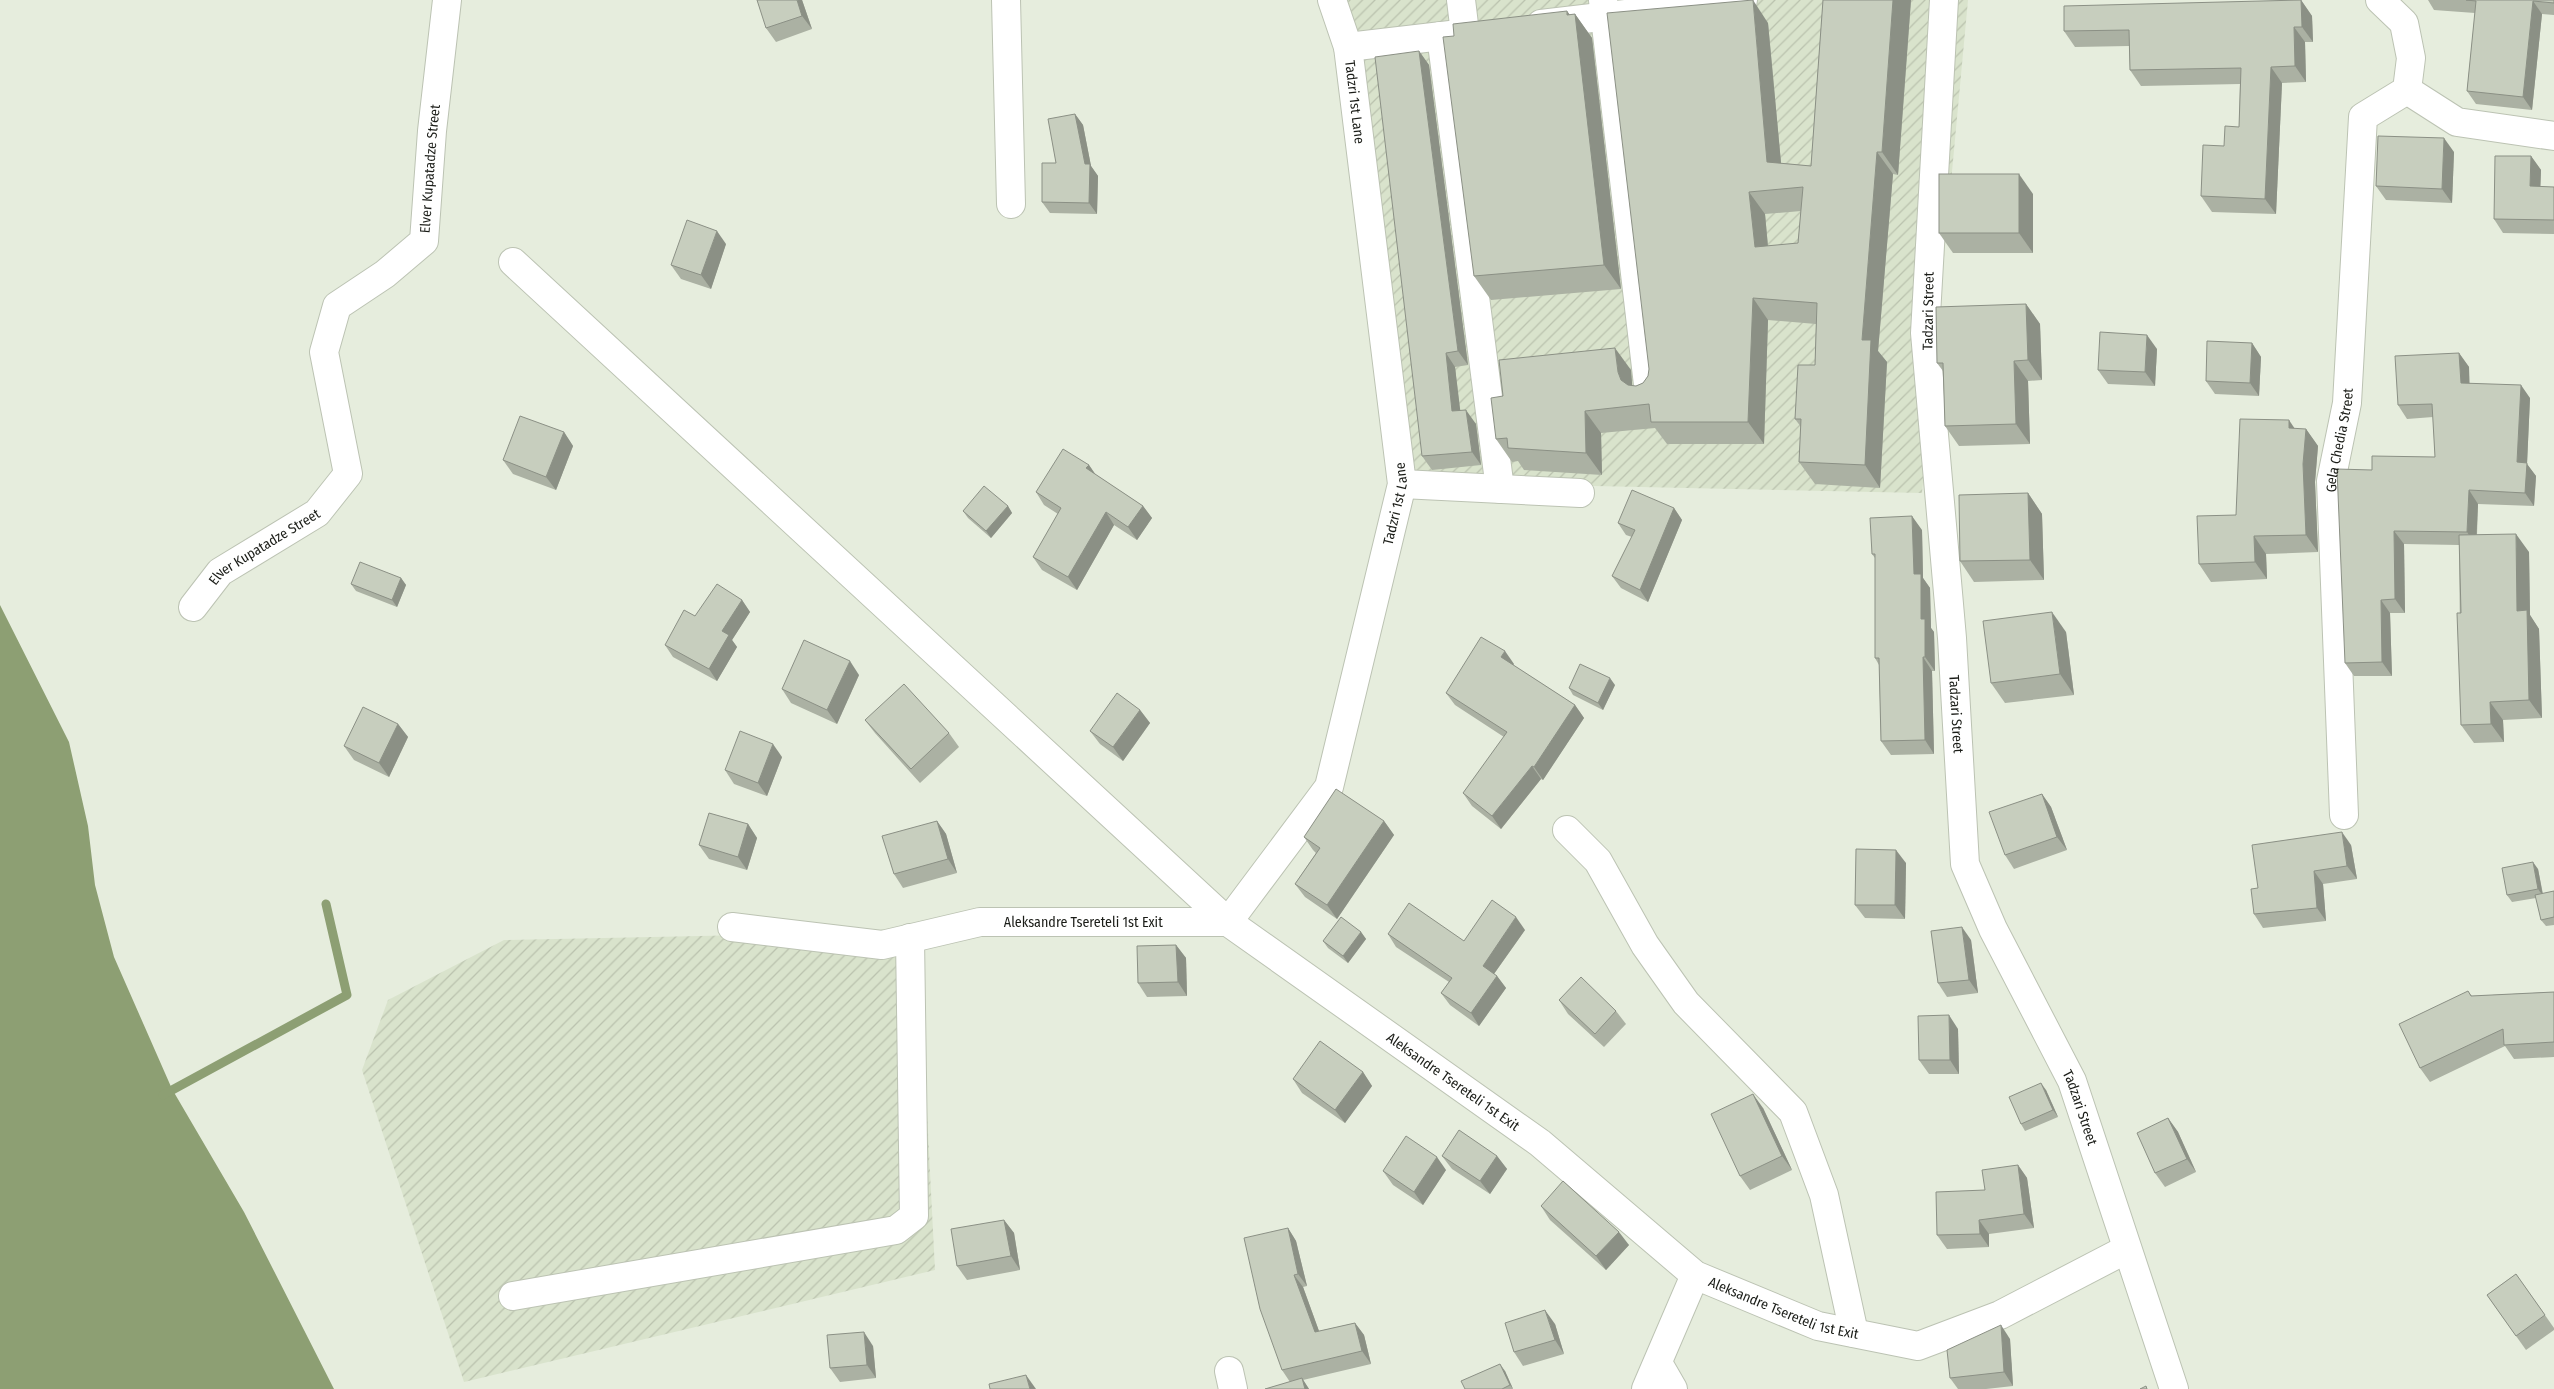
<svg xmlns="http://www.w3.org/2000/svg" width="2554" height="1389" font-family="'Fira Sans Condensed',sans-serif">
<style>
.industrial{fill:url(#industrial-furrows)}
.water{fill:#8d9f73}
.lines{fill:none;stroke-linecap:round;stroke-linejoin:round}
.stream{stroke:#8d9f73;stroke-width:9}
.minor-casing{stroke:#bcc3b3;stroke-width:30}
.minor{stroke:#fff;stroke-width:28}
.wall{fill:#abb1a3;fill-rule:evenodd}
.shaded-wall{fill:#8b9085}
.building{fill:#c7cebe;stroke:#8b9085;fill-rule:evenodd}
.labels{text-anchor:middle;stroke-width:4;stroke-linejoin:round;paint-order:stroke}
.street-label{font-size:14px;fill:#1a1c17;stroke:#fff}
</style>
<defs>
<pattern id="industrial-furrows" width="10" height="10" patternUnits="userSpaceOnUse" patternTransform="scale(1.25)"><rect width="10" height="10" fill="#d9e3cc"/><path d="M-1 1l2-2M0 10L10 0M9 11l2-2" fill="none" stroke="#bac2ae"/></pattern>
</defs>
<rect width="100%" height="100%" fill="#e6eddd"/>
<g class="industrial">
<path d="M1348 0H1968L1922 493 1411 482Z"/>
<path d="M748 935 919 956 935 1270 464 1382 362 1070 388 1000 504 940Z"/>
</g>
<path class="water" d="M0 605 69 742 88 826 95 885 114 957 172 1089 244 1212 334 1389H0Z"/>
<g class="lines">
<path class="stream" d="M163 1095 347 995 326 904"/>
<defs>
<g id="minor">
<path d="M1006 0 1011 204"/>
<path d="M1461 0 1465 33"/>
<path d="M1603 0 1649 393"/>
<path id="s1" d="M1944 0 1925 333 1952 638 1965 864 1993 929 2072 1081 2174 1389"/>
<path d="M1541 24 1743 0"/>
<path d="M1441 36 1500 489"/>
<path d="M1348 47 1459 34"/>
<path d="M2407 90 2457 122 2554 136"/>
<path id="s2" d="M513 262 1228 922 1540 1143 1695 1275 1818 1326 1918 1346 2000 1315 2127 1249"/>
<path d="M1402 484 1580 493"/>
<path id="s3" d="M193 607 220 572 317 513 348 474 324 352 337 306 385 274 424 241 432 131 447 0"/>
<path id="s4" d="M2344 815 2331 481 2347 403 2363 117 2407 90 2411 58 2404 23 2380 0"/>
<path d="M1567 830 1598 861 1645 945 1686 1003 1793 1112 1824 1195 1854 1333"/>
<path id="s5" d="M1228 922 1329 787 1402 484 1348 47 1332 0"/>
<path id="s6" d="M732 927 882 945 980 922H1228"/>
<path d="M513 1296 896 1230 914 1216 910 938"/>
<path d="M1658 1363 1673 1389"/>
<path d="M1229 1371 1233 1389"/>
<path d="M1646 1389 1695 1275"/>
</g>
</defs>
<use href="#minor" class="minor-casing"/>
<use href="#minor" class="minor"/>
</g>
<g class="wall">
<path d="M802 0 812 29 776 42 766 28Z"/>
<path d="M1823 0H1911L1898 175 1893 174 1878 351 1887 362 1880 488 1815 484 1799 462 1801 427 1795 419 1815 365 1816 324 1768 320 1764 444H1667L1655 428 1601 433 1602 475 1524 470 1518 461 1512 462 1496 439 1503 396 1631 370 1632 386H1636L1643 383 1648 376 1768 23 1781 163 1811 166ZM1801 211 1798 243 1768 246 1765 214Z"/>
<path d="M2301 0 2312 16 2313 42H2305L2306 82 2282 83 2276 214 2212 212 2201 196 2224 146 2239 127 2240 84 2141 86 2130 70 2129 46 2075 47 2064 31Z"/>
<path d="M2428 0H2554V15L2542 14 2532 110 2476 104 2467 91 2475 13 2434 10Z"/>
<path d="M1567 11 1570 15 1575 14 1592 38 1621 289 1491 300 1474 276 1454 36Z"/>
<path d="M1419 51 1429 65 1468 365 1455 367 1460 411 1476 424 1481 465 1432 470 1422 456Z"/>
<path d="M1075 114 1083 125 1091 166 1098 176 1097 214 1050 213 1042 202Z"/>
<path d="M2454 152 2452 203 2386 200 2376 186Z"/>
<path d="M2531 156 2541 170 2540 187H2554V234L2503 233 2494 219Z"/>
<path d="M2033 194V253H1953L1939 233Z"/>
<path d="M726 244 711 289 681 279 671 265Z"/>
<path d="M2026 304 2040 324 2042 380 2028 381 2030 444 1959 446 1945 426 1943 371 1937 363Z"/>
<path d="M2252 343 2261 357 2259 396 2215 394 2206 381Z"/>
<path d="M2157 349 2155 386 2108 384 2098 370Z"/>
<path d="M2459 353 2469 367V383L2530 398 2527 464 2536 476 2534 506 2478 504 2477 535 2529 552 2530 615 2539 629 2542 718 2503 720 2504 742 2474 743 2461 725 2459 545 2404 544 2405 613H2390L2392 676H2354L2345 663 2372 470 2435 457 2433 417 2407 419 2398 405Z"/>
<path d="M2295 429H2306L2318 446 2315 482 2318 552 2266 554 2267 579 2211 582 2199 564 2236 515Z"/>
<path d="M564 432 573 446 556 490 513 474 503 460Z"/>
<path d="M1089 465 1096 475 1143 506 1152 518 1137 540 1114 525 1077 590 1042 570 1033 557 1058 514 1044 505 1036 492Z"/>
<path d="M2028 493 2042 514 2044 580 1974 582 1960 561Z"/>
<path d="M1008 506 1012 513 991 538 968 518 963 511Z"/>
<path d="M1674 508 1682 520 1648 602 1621 588 1612 576 1632 537 1626 535 1618 523Z"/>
<path d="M1922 530 1923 578 1930 588 1931 628 1934 632 1935 671H1932L1934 754 1891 755 1881 741 1879 665 1875 658V558L1872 554Z"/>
<path d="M401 578 406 585 397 607 356 591 351 584Z"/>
<path d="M742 600 750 612 732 640 737 647 717 681 673 657 665 645 695 616Z"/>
<path d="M2066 632 2074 695 2005 703 1991 683Z"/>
<path d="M1514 664 1513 665 1575 705 1584 718 1543 780 1541 779 1501 829 1472 806 1463 793 1504 737 1455 705 1446 693Z"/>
<path d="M859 675 837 724 791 703 782 689Z"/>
<path d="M1615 685 1603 710 1573 695 1569 688Z"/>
<path d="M1140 710 1150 723 1123 761 1100 744 1090 731Z"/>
<path d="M865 720 949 733 959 747 920 783 875 733Z"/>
<path d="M398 724 408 737 389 777 354 760 344 746Z"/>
<path d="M782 757 767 796 734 784 725 770Z"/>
<path d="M2042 794 2051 807 2067 850 2014 869 2005 855Z"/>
<path d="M937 821 946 834 957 873 903 888 894 874Z"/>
<path d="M1384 821 1394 835 1337 919 1305 897 1295 884 1316 853 1313 850 1304 837Z"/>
<path d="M748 824 757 838 747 870 709 859 699 845Z"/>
<path d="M2351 845 2357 879 2323 884 2326 921 2263 928 2254 914 2258 888Z"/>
<path d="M1906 863 1905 919 1865 918 1855 905Z"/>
<path d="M2538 869 2543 894 2554 891V925L2546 926 2541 920 2536 898 2512 902 2507 895Z"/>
<path d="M1525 930 1494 974 1497 976 1506 988 1479 1026 1450 1005 1441 993 1449 982 1396 947 1388 934 1464 941Z"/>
<path d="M1361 932 1366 939 1348 963 1328 948 1323 941Z"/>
<path d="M1971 940 1978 993 1947 997 1938 983Z"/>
<path d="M1176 945 1186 958 1187 996 1147 997 1138 983Z"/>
<path d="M2468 991 2472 996 2554 992V1057L2514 1059 2505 1046 2430 1082 2420 1068Z"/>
<path d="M1559 1000 1616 1011 1626 1024 1604 1047 1568 1014Z"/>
<path d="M1958 1029 1959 1074H1929L1919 1060Z"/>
<path d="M1363 1072 1372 1086 1345 1123 1302 1093 1293 1079Z"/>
<path d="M2046 1090 2058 1117 2025 1131 2021 1124Z"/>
<path d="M1763 1108 1792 1170 1750 1190 1740 1176Z"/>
<path d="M2168 1118 2178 1132 2196 1172 2165 1187 2155 1173Z"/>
<path d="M1442 1156H1497L1507 1169 1490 1194 1452 1169Z"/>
<path d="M2018 1165 2027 1178 2034 1228 1989 1234V1247L1947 1249 1937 1235 1985 1190Z"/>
<path d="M1446 1170 1423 1205 1393 1185 1383 1171Z"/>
<path d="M1541 1206 1629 1245 1606 1270 1550 1220Z"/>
<path d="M1004 1220 1014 1233 1020 1270 967 1280 957 1266Z"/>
<path d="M1288 1228 1296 1241 1307 1286 1303 1287 1319 1331 1355 1323 1364 1335 1371 1364 1303 1380 1309 1389H1265L1290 1382 1282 1370Z"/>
<path d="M2516 1274 2554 1328V1330L2526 1350 2487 1295Z"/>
<path d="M1555 1324 1564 1354 1523 1366 1514 1352Z"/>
<path d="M2010 1339 2013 1386 1986 1389H1958L1950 1378Z"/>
<path d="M873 1346 876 1378 840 1382 830 1368Z"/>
<path d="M1505 1371 1513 1389H1465Z"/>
</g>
<g class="shaded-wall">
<path d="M797 0H802L812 29 802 16Z"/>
<path d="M1753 0 1768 23 1783 184 1767 162Z"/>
<path d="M1893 0H1911L1898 175 1882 152Z"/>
<path d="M2301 0 2312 16 2313 42 2302 27Z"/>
<path d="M2533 1 2542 14 2532 110 2523 97Z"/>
<path d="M1567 11 1576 24 1575 14 1592 38 1621 289 1604 265Z"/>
<path d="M2294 27 2305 42 2306 82 2295 66Z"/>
<path d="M1419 51 1429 65 1468 365 1458 351Z"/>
<path d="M2271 67 2282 83 2276 214 2265 199Z"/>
<path d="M1075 114 1083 125 1091 166 1098 176 1097 214 1089 203 1085 164Z"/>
<path d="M2444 138 2454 152 2452 203 2442 189Z"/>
<path d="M1877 152 1893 174 1878 351 1887 362 1880 488 1865 465 1862 340Z"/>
<path d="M2531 156 2541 170 2540 200 2530 186Z"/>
<path d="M2019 174 2033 194V253L2019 233Z"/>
<path d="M1749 192 1765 214 1770 270 1755 247Z"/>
<path d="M717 231 726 244 711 289 701 275Z"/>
<path d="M1753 298 1768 320 1764 444 1748 422Z"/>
<path d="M2026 304 2040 324 2042 380 2028 360Z"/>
<path d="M2147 335 2157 349 2155 386 2145 372Z"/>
<path d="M2252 343 2261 357 2259 396 2250 383Z"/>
<path d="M1615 348 1631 370 1633 395 1621 380 1618 372Z"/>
<path d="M1446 353 1455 367 1462 425 1452 411Z"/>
<path d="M2459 353 2469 367 2470 396 2461 383Z"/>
<path d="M2014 361 2028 381 2030 444 2016 424Z"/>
<path d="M2521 385 2530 398 2527 464 2536 476 2534 506 2525 493 2517 462Z"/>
<path d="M1466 410 1476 424 1481 465 1472 452Z"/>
<path d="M1585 411 1601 433 1602 475 1586 453Z"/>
<path d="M2289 420 2301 438 2289 428Z"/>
<path d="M2306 429 2318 446 2315 482 2318 552 2306 535 2303 464Z"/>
<path d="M564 432 573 446 556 490 546 477Z"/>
<path d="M1089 465 1097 477 1086 468Z"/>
<path d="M2469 490 2478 504 2476 546 2467 532Z"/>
<path d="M2028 493 2042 514 2044 580 2030 560Z"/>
<path d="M1008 506 1012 513 991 538 986 531Z"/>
<path d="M1143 506 1152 518 1137 540 1128 527Z"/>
<path d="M1674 508 1682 520 1648 602 1640 590Z"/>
<path d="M1106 512 1114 525 1077 590 1068 577Z"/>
<path d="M1912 516 1922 530 1923 578 1930 588 1931 628 1934 632 1935 671 1925 657 1921 619 1914 574Z"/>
<path d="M2394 531 2404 544 2405 613 2395 599Z"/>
<path d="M2516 534 2529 552 2530 615 2539 629 2542 718 2529 700 2517 611Z"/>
<path d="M2254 536 2266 554 2267 579 2255 562Z"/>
<path d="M401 578 406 585 397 607 392 600Z"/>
<path d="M742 600 750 612 732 640 737 647 717 681 709 669 722 631Z"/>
<path d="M2381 600 2390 613 2392 676 2382 662Z"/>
<path d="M2052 612 2066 632 2074 695 2060 674Z"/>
<path d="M1505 651 1514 664 1510 670 1501 657Z"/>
<path d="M1923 657 1932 671 1934 754 1925 740Z"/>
<path d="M850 661 859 675 837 724 827 710Z"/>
<path d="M1610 678 1615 685 1603 710 1598 703Z"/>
<path d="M2490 702 2503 720 2504 742 2491 724Z"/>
<path d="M1575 705 1584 718 1543 780 1534 767Z"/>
<path d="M1140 710 1150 723 1123 761 1113 747Z"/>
<path d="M398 724 408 737 389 777 379 763Z"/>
<path d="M773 744 782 757 767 796 758 783Z"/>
<path d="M1532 766 1541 779 1501 829 1492 816Z"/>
<path d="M2042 794 2051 807 2067 850 2057 837Z"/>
<path d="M937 821 946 834 957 873 948 859Z"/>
<path d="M1384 821 1394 835 1337 919 1327 905Z"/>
<path d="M748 824 757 838 747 870 738 857Z"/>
<path d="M2342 832 2351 845 2357 879 2347 866Z"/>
<path d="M1896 850 1906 863 1905 919 1895 905Z"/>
<path d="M2533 862 2538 869 2543 896 2538 889Z"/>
<path d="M2314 871 2323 884 2326 921 2317 908Z"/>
<path d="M1516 917 1525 930 1491 978 1483 966Z"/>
<path d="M1962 927 1971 940 1978 993 1969 980Z"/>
<path d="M1361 932 1366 939 1348 963 1343 956Z"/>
<path d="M1176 945 1186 958 1187 996 1178 982Z"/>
<path d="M1497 976 1506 988 1479 1026 1471 1013Z"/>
<path d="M1949 1015 1958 1029 1959 1074 1950 1060Z"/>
<path d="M1363 1072 1372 1086 1345 1123 1335 1110Z"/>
<path d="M2041 1083 2046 1090 2058 1117 2053 1110Z"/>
<path d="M1753 1094 1763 1108 1792 1170 1782 1156Z"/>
<path d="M2168 1118 2178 1132 2196 1172 2187 1159Z"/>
<path d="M1497 1156 1507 1169 1490 1194 1480 1181Z"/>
<path d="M1437 1157 1446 1170 1423 1205 1414 1192Z"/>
<path d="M2018 1165 2027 1178 2034 1228 2024 1214Z"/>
<path d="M1004 1220 1014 1233 1020 1270 1011 1256Z"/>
<path d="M1979 1220 1989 1234V1247L1980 1234Z"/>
<path d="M1288 1228 1296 1241 1307 1286 1298 1274Z"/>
<path d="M1619 1232 1629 1245 1606 1270 1596 1256Z"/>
<path d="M1294 1275 1303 1287 1324 1345 1315 1332Z"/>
<path d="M1545 1310 1555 1324 1564 1354 1555 1340Z"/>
<path d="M1355 1323 1364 1335 1371 1364 1362 1351Z"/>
<path d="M2001 1325 2010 1339 2013 1386 2004 1372Z"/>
<path d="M864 1332 873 1346 876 1378 867 1365Z"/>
<path d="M1500 1364 1505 1371 1513 1389 1510 1385Z"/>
<path d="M1026 1375 1036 1389H1030Z"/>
<path d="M1302 1378 1309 1389H1305Z"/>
</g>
<g class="building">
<path d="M757 0H797L802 16 766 28Z"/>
<path d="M1753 0 1767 162 1811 166 1823 0H1893L1882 152H1877L1862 340H1871L1865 465 1799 462 1801 419H1795L1798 365H1815L1817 303 1753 298 1748 422H1651L1649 404 1585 411 1586 453 1508 448 1507 438 1496 439 1491 398 1503 396 1499 360 1615 348 1618 372 1621 380 1628 385 1636 386 1643 383 1648 376 1649 369 1607 13ZM1803 187 1798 243 1755 247 1749 192Z"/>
<path d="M2301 0 2302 27H2294L2295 66 2271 67 2265 199 2201 196 2203 145 2224 146 2225 126 2239 127 2241 68 2130 70 2129 30 2064 31V6Z"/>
<path d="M2466 0H2554V3L2533 1 2523 97 2467 91 2476 1Z"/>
<path d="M1567 11V15L1575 14 1604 265 1474 276 1443 37 1454 36 1453 24Z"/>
<path d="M1419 51 1458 351 1446 353 1452 411 1466 410 1472 452 1422 456 1375 57Z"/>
<path d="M1075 114 1085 164H1090L1089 203 1042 202V163H1056L1048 119Z"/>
<path d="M2378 136 2444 138 2442 189 2376 186Z"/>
<path d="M2495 156H2531L2530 186 2554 187V220L2494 219Z"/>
<rect x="1939" y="174" width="80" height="59"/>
<path d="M687 220 717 231 701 275 671 265Z"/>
<path d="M2026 304 2028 360 2014 361 2016 424 1945 426 1943 363H1937L1936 307Z"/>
<path d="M2100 332 2147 335 2145 372 2098 370Z"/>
<path d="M2207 341 2252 343 2250 383 2206 381Z"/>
<path d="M2459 353 2461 383 2521 385 2517 462 2527 463 2525 493 2469 490 2467 532 2394 531 2395 599 2381 600 2382 662 2345 663 2337 469 2372 470V456L2435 457 2432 404 2398 405 2395 356Z"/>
<path d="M520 416 564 432 546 477 503 460Z"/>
<path d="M2240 419 2289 420V428L2306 429 2303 464 2306 535 2254 536 2255 562 2199 564 2197 516 2236 515Z"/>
<path d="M1063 449 1089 465 1086 468 1143 506 1128 527 1106 512 1068 577 1033 557 1061 508 1036 492Z"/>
<path d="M984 486 1008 506 986 531 963 511Z"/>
<path d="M1632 490 1674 508 1640 590 1612 576 1635 530 1618 523Z"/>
<path d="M2028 493 2030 560 1960 561 1959 495Z"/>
<path d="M1912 516 1914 574H1921V619H1925V657H1923L1925 740 1881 741 1879 658H1875V554H1872L1870 518Z"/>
<path d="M2516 534 2517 611 2527 610 2529 700 2490 702 2491 724 2461 725 2457 613H2461L2459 535Z"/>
<path d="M360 562 401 578 392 600 351 584Z"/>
<path d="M717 584 742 600 722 631 729 635 709 669 665 645 684 610 695 616Z"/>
<path d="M2052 612 2060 674 1991 683 1983 621Z"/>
<path d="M1481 637 1505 651 1501 657 1575 705 1534 767 1532 766 1492 816 1463 793 1507 732 1446 693Z"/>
<path d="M804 640 850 661 827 710 782 689Z"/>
<path d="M1580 664 1610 678 1598 703 1569 688Z"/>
<path d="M904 684 949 733 911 769 865 720Z"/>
<path d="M1117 693 1140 710 1113 747 1090 731Z"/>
<path d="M363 707 398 724 379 763 344 746Z"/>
<path d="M740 731 773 744 758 783 725 770Z"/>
<path d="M1336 789 1384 821 1327 905 1295 884 1320 848 1304 837Z"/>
<path d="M2042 794 2057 837 2005 855 1989 812Z"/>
<path d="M709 813 748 824 738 857 699 845Z"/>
<path d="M937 821 948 859 894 874 882 836Z"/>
<path d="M2342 832 2347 866 2314 871 2317 908 2254 914 2251 889 2258 888 2252 845Z"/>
<path d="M1856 849 1896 850 1895 905H1855Z"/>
<path d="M2533 862 2538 889 2507 895 2502 868Z"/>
<path d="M2554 891V917L2541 920 2535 895Z"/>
<path d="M1492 900 1516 917 1483 966 1497 976 1471 1013 1441 993 1452 978 1388 934 1409 903 1464 941Z"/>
<path d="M1341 917 1361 932 1343 956 1323 941Z"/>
<path d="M1962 927 1969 980 1938 983 1931 931Z"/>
<path d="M1176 945 1178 982 1138 983 1137 946Z"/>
<path d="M1581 977 1616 1011 1595 1034 1559 1000Z"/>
<path d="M2468 991 2471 996 2554 992V1042L2504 1045 2503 1029 2420 1068 2399 1024Z"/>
<path d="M1949 1015 1950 1060H1919L1918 1016Z"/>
<path d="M1320 1041 1363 1072 1335 1110 1293 1079Z"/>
<path d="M2041 1083 2053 1110 2021 1124 2009 1097Z"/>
<path d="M1753 1094 1782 1156 1740 1176 1711 1114Z"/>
<path d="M2168 1118 2187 1159 2155 1173 2137 1133Z"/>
<path d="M1459 1130 1497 1156 1480 1181 1442 1156Z"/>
<path d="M1406 1136 1437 1157 1414 1192 1383 1171Z"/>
<path d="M2018 1165 2024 1214 1979 1220 1980 1234 1937 1235 1936 1192 1985 1190 1982 1170Z"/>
<path d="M1563 1181 1619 1232 1596 1256 1541 1206Z"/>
<path d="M1004 1220 1011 1256 957 1266 951 1229Z"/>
<path d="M1288 1228 1298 1274 1294 1275 1315 1332 1355 1323 1362 1351 1282 1370 1260 1309 1244 1238Z"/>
<path d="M2516 1274 2545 1315 2516 1336 2487 1295Z"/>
<path d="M1545 1310 1555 1340 1514 1352 1505 1323Z"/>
<path d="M2001 1325 2004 1372 1950 1378 1947 1350Z"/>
<path d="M864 1332 867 1365 830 1368 827 1335Z"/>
<path d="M1500 1364 1510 1385 1502 1389H1465L1461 1381Z"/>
<path d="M1026 1375 1030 1389H990L989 1384Z"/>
<path d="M1302 1378 1305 1389H1265Z"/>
<path d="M2146 1386 2147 1389H2140Z"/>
</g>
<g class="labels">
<g class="street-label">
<text transform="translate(1355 102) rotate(83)" y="5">Tadzri 1st Lane</text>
<text dy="5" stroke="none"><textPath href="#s3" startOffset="561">Elver Kupatadze Street</textPath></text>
<text transform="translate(1928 311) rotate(-89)" y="5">Tadzari Street</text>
<text dy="5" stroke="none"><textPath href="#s4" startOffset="376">Gela Chedia Street</textPath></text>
<text dy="5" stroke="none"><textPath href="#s5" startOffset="460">Tadzri 1st Lane</textPath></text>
<text dy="5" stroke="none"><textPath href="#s3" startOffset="95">Elver Kupatadze Street</textPath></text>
<text dy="5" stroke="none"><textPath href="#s1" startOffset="716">Tadzari Street</textPath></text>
<text dy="5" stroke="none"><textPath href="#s6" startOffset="355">Aleksandre Tsereteli 1st Exit</textPath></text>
<text dy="5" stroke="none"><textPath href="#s2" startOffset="1249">Aleksandre Tsereteli 1st Exit</textPath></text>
<text dy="5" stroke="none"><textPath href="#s1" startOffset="1136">Tadzari Street</textPath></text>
<text dy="5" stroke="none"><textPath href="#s2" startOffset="1654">Aleksandre Tsereteli 1st Exit</textPath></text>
</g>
</g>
</svg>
